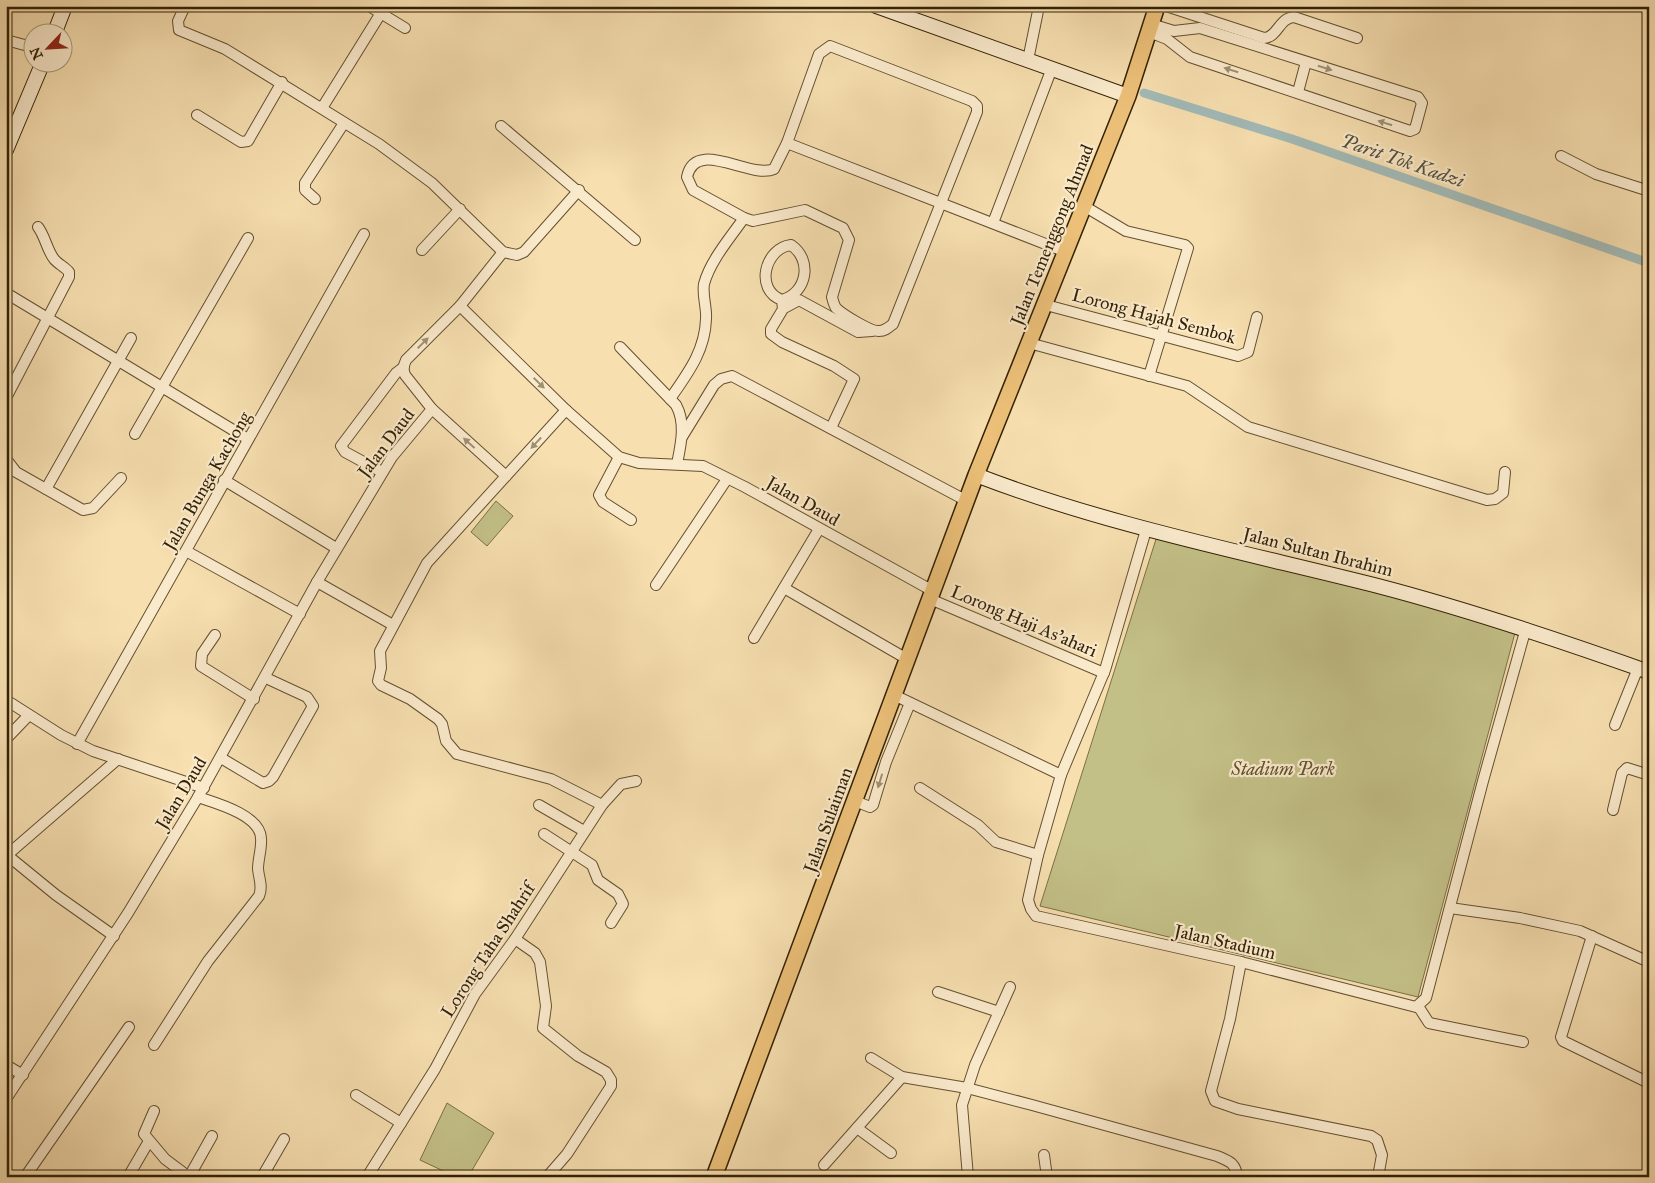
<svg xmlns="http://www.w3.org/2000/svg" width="1655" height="1183" font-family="'IM FELL Great Primer',serif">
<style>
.green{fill:#c3c087;stroke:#7b7046}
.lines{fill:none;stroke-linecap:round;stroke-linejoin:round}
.canal{stroke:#a2bab7;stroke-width:9}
.street-casing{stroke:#645030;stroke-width:12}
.secondary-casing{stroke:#332105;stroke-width:16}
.primary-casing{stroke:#332105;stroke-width:18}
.street{stroke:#faeacc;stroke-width:10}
.secondary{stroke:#faeacc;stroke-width:14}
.primary{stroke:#ecc078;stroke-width:15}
.oneway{fill:#a09072}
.labels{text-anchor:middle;stroke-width:4.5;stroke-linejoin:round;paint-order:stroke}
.street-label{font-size:18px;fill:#332105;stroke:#faeacc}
.park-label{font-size:18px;font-style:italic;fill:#5e512c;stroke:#faeacc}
.water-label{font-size:19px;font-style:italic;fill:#544f3a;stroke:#faeacc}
</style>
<rect width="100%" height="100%" fill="#f7dfb0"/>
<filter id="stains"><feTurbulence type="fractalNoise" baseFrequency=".004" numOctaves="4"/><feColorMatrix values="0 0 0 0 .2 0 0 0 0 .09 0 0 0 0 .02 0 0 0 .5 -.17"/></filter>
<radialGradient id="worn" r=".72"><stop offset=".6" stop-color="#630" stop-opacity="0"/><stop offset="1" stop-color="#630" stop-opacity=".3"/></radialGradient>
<g class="green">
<path d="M496 501 513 516 487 546 471 532Z"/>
<path d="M1157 536 1516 629 1418 997 1040 906Z"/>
<path d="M447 1103 494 1133 468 1177H456L420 1160Z"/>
</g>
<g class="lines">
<path class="canal" d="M1144 93 1292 139 1649 263"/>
<defs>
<g id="street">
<path d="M185 6 178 21 179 30 225 49 379 144 432 183 503 252 517 255 524 252 579 190"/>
<path d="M369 6 405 28"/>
<path d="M1166 6 1264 38C1278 37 1279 18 1294 17L1357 38"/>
<path d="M1149 32 1167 39 1190 57 1410 131 1415 129 1422 103 1418 97 1200 28 1174 31 1151 24"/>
<path d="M6 40 32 47"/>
<path d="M830 46 972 101 977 106V112L893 324C888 328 885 331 879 331 871 332 842 314 836 308 834 305 833 301 832 297L849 240 843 228 805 210 753 221 744 218 693 190 687 177C695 137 751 180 774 169L787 143 819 54Z"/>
<path d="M1028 60 1039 6"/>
<path d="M1298 92 1306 62"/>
<path d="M322 108 381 13"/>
<path d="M197 115 241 142 248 141 282 82"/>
<path d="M501 126 635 240"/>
<path d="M787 143 1066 252"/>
<path d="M1561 156 1596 174 1649 191"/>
<path d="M315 199 305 190V183L344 123"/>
<path d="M1084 206 1126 231 1185 245 1188 248 1149 376"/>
<path d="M993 223 1052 68"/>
<path d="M422 250 460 209"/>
<path d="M6 293 248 439"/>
<path d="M782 300C807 293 813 260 791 245 765 248 754 290 782 300L783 309 771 329V334L782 342 834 366 854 379 831 428"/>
<path d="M1046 305 1238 356 1248 352 1257 317"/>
<path d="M460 306 503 252"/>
<path d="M786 307 799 300 858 332 872 331"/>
<path d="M1029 343 1187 386 1248 427 1487 500 1495 499 1503 493 1505 472"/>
<path d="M620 347 676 405C686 423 681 444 677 464"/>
<path d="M6 398 69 277V272C65 267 58 264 54 259 47 250 45 236 38 227"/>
<path d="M670 399C688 373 705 351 706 319 707 308 702 295 704 284 710 261 730 238 744 218"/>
<path d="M566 410 427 563 380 651 381 668 378 681 381 685 410 699 438 719 442 724 446 741 457 754 551 779 602 805"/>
<path d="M135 434 248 238"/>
<path d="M682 437 714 385 721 379 732 376 967 501"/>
<path d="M619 457 599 495 603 502 631 520"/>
<path d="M6 459 16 472 83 510 93 508 121 478"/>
<path d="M382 472 345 452 341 446 396 373 404 367"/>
<path d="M506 476 432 409 405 375 403 368 406 360 460 306 566 410 619 457 639 463 703 466 745 487 933 591"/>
<path d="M224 480 336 548"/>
<path d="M46 489 131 338"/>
<path d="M1146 530 1105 670 1061 775 1038 855 1028 900 1031 909 1036 916 1241 962 1416 1007 1426 998 1483 781 1526 628"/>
<path d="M186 551 300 614"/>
<path d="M317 582 393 625"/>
<path d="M656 585 727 479"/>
<path d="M784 588 907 659"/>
<path d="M930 599 1104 673"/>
<path d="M215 635 202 654 201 666 254 699"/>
<path d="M754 638 819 529"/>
<path d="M894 695 1061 775"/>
<path d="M6 700 61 735 93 751 204 788"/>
<path d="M1615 725 1638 668"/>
<path d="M6 739 29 715"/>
<path d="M77 744 364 234"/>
<path d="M221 758 263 783 269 781 273 777 313 706 307 697 266 678"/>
<path d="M920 788 978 825 996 842 1038 855"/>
<path d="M855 801 870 807 873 805 886 762 910 703"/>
<path d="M539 805 584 831"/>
<path d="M1613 810 1622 773 1627 768 1649 775"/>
<path d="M544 834 592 865 598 880 618 894 623 904 611 923"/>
<path d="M7 855 56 895 114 936"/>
<path d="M6 856 118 759"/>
<path d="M1450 908 1520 918 1580 931 1649 962"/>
<path d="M1592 936 1561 1037 1563 1041 1649 1083"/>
<path d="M515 939 535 953 540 962 546 1006 543 1028 578 1056 606 1072 611 1080V1086L567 1154 547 1177"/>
<path d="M1241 962 1230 1019 1211 1091 1215 1101 1238 1109 1371 1136 1377 1140 1382 1155 1378 1177"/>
<path d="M938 992 999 1012"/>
<path d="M1418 1006 1429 1023 1523 1042"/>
<path d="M154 1045 208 961 259 896C263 887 259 879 258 869 258 859 262 848 261 838 260 815 216 803 198 797"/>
<path d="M871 1058 902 1077 967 1088 1032 1105 1217 1156C1229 1161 1236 1163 1237 1177"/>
<path d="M6 1065 23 1075"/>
<path d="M356 1095 401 1123"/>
<path d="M6 1099 128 913 198 797 317 582 392 457 432 409"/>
<path d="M154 1111 144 1134 165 1159 189 1177 212 1136"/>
<path d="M857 1128 891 1153"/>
<path d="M1044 1155 1047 1177"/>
<path d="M824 1165 902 1077"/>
<path d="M25 1177 129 1027"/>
<path d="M128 1177 149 1141"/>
<path d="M262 1177 284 1139"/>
<path d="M367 1177 435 1069 475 994 515 939 602 805 621 784 636 781"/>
<path d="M968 1177 962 1105 975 1065 1010 987"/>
</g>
<g id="secondary">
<path d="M876 6 1128 96"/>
<path d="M55 32 65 6"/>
<path d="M6 150 43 62"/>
<path d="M976 475C1106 525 1243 552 1378 586 1470 610 1559 640 1649 672"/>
</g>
<path id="primary" d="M714 1177 976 475 1128 96 1157 6"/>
</defs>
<use href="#street" class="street-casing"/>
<use href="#secondary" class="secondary-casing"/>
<use href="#primary" class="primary-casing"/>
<use href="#street" class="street"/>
<use href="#secondary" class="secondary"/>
<use href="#primary" class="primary"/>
</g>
<defs><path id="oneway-solid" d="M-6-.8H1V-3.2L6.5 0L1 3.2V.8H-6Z" transform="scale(1.25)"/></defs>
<g class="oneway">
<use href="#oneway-solid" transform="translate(1325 68) rotate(18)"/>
<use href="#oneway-solid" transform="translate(1231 70) rotate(-162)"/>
<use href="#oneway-solid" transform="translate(1385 123) rotate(-162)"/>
<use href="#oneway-solid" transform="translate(423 343) rotate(-45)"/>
<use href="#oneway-solid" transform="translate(539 383) rotate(44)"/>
<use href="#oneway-solid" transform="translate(469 443) rotate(-138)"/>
<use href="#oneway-solid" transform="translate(536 443) rotate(133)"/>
<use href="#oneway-solid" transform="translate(880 781) rotate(107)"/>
</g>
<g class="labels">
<g class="street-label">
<text transform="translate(1052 235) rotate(-68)" y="6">Jalan Temenggong Ahmad</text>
<text transform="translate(1154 316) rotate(15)" y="6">Lorong Hajah Sembok</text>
<text transform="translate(386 443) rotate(-53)" y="6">Jalan Daud</text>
<text transform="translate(207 481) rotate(-60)" y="6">Jalan Bunga Kachong</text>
<text transform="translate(803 501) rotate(30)" y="6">Jalan Daud</text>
<text transform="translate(1318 552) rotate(14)" y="6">Jalan Sultan Ibrahim</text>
<text transform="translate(1024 621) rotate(23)" y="6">Lorong Haji As'ahari</text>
<text transform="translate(181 793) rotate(-59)" y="6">Jalan Daud</text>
<text transform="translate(828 820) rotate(-70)" y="6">Jalan Sulaiman</text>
<text transform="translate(1225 942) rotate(13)" y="6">Jalan Stadium</text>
<text transform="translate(488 950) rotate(-57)" y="6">Lorong Taha Shahrif</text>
</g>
<g class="park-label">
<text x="1283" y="775">Stadium Park</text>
</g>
<g class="water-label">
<text transform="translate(1403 160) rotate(19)" y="7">Parit Tok Kadzi</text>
</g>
</g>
<rect width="1655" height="1183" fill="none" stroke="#f7dfb0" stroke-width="25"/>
<rect x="8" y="8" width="1640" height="1168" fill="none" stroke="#332105" stroke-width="2.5"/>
<rect x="12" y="12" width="1630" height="1158" fill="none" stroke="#332105"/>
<g transform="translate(48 48) rotate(245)"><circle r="24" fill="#faeacc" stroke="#aa9a7c"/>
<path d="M0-4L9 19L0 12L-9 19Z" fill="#8f2418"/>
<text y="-8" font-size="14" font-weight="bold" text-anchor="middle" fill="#332105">N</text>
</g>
<rect width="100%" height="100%" filter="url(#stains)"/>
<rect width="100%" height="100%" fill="url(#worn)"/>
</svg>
